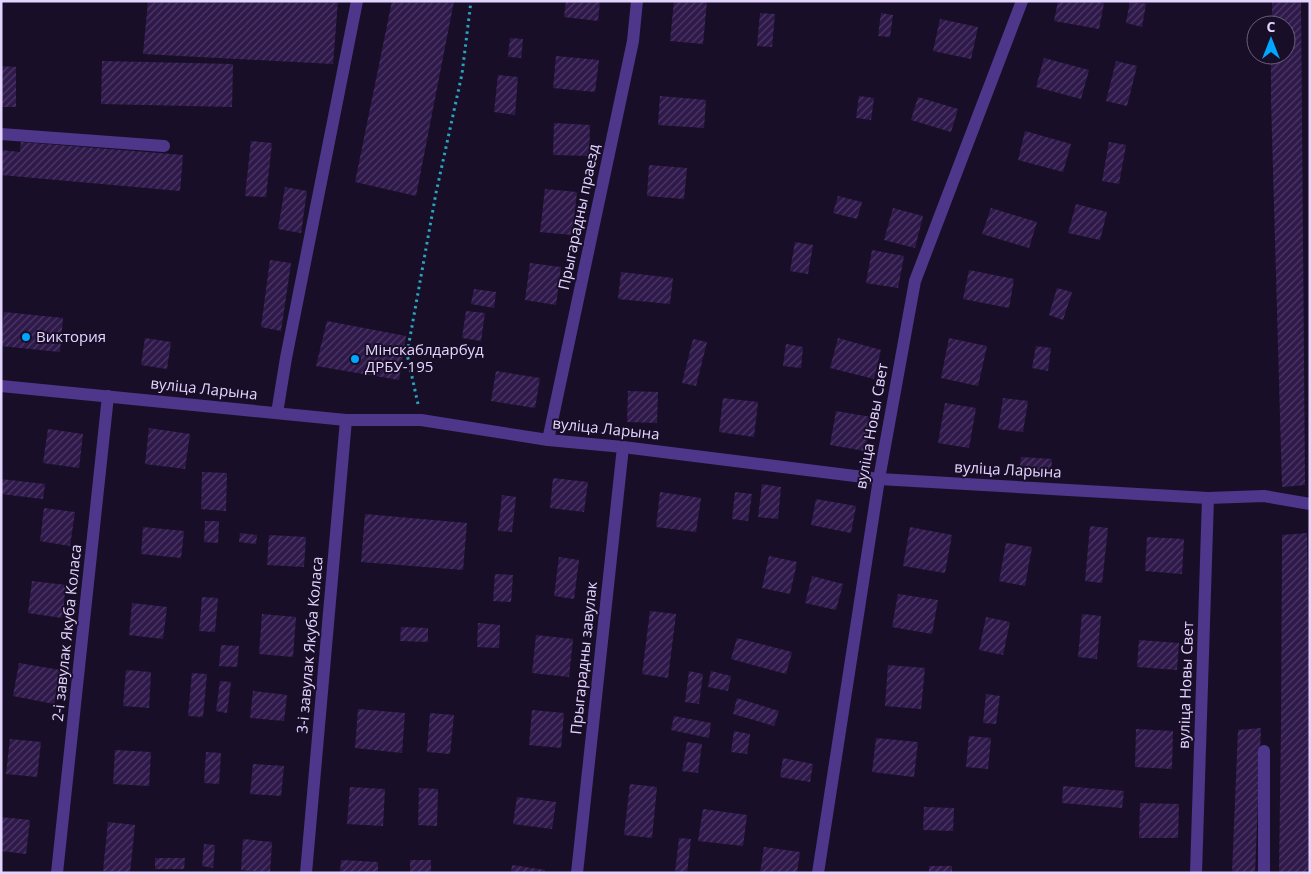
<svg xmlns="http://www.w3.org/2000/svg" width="1311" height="874" font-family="'Open Sans',sans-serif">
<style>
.building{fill:url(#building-hatch)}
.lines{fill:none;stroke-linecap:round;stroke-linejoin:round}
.path{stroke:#27a4c0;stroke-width:3;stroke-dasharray:2.5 4;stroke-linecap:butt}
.minor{stroke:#4e368a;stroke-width:12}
.poi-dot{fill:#01a7ff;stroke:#190e28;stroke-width:2}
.labels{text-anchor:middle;stroke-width:4;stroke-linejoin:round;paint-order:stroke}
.street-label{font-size:15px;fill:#e4d5ff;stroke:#190e28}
.poi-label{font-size:15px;fill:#e4d5ff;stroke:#190e28;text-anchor:start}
</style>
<defs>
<pattern id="building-hatch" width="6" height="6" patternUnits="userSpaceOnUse" patternTransform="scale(1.25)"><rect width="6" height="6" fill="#2f194a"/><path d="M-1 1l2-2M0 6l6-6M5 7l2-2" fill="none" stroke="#4d3a65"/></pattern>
</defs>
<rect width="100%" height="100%" fill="#190e28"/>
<g class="building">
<path d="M148 1H338L333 64 143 54Z"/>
<path d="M392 1H454L416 196 355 182Z"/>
<path d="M566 1H600L598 21 564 17Z"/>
<path d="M674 1H707L703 44 670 41Z"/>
<path d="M1058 1H1094L1104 3 1099 29 1054 21Z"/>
<path d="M1130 1 1146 4 1142 27 1126 23Z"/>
<path d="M1272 1H1301L1305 485 1282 487 1271 99V55H1286V25H1272Z"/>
<path d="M760 13 775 14 772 47 757 46Z"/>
<path d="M881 13 893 15 890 37 878 36Z"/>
<path d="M940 19 978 27 971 59 933 51Z"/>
<path d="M510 38 523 39 521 58 508 57Z"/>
<path d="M556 56 599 60 595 92 553 88Z"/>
<path d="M1044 58 1089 70 1081 99 1036 87Z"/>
<path d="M102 61 233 64 232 107 101 104Z"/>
<path d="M1116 61 1137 66 1127 106 1106 101Z"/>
<path d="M1 66 16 67V107H1Z"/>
<path d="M498 75 518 77 515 115 494 112Z"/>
<path d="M660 96 706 100 704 128 658 125Z"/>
<path d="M859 96 874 98 871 120 856 118Z"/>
<path d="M918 97 958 109 951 132 911 120Z"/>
<path d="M554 123 590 125 589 156 553 155Z"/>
<path d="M1025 131 1071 144 1063 172 1018 160Z"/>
<path d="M251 141 272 143 266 197 245 196Z"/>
<path d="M21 142 183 155 180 191 1 175V150L20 152Z"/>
<path d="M1109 142 1126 145 1119 184 1102 181Z"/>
<path d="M649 165 687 168 684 199 647 196Z"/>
<path d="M285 187 307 191 301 233 278 229Z"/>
<path d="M545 189 577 192 572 235 540 232Z"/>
<path d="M838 196 862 202 857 219 833 213Z"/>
<path d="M1076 204 1107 212 1100 240 1068 233Z"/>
<path d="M893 208 923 216 915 248 884 240Z"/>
<path d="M991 208 1037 222 1029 248 982 234Z"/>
<path d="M795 242 813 245 808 274 790 271Z"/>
<path d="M872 250 904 256 898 288 866 283Z"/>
<path d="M270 260 291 263 281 331 261 327Z"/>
<path d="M530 263 561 267 556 305 525 300Z"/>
<path d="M969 270 1014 279 1009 308 963 299Z"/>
<path d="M621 272 673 278 670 304 618 299Z"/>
<path d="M1057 288 1072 292 1063 320 1049 315Z"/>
<path d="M474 289 496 292 494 308 471 304Z"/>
<path d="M466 311 485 313 481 341 462 338Z"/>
<path d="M4 312 63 318 60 352 1 346Z"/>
<path d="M327 321 406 336 399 380 316 366Z"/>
<path d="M145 338 171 342 167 369 141 365Z"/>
<path d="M838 338 881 350 874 379 830 368Z"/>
<path d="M949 338 987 346 978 386 941 378Z"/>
<path d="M693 339 707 342 696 386 682 383Z"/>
<path d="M786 344 803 347 801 368 783 366Z"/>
<path d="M1036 346 1051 348 1048 371 1032 368Z"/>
<path d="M496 371 540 378 535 408 491 401Z"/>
<path d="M628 391 658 392 657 423 627 422Z"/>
<path d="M723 398 758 402 754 437 719 432Z"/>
<path d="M1003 398 1028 401 1023 432 998 429Z"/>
<path d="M945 403 976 408 969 448 938 443Z"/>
<path d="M836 411 871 417 865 451 830 445Z"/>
<path d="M149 428 190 434 185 469 145 464Z"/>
<path d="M48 429 83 434 79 468 43 463Z"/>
<path d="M1021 457 1052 459 1051 476 1019 474Z"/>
<path d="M202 472 227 473 226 511 201 509Z"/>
<path d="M553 478 588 482 584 512 550 508Z"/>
<path d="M1 479 45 484 43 499 1 494Z"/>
<path d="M762 484 781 487 778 519 758 517Z"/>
<path d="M660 492 701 498 696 532 656 527Z"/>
<path d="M735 492 752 494 748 521 732 519Z"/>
<path d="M502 495 516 497 512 532 498 531Z"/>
<path d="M816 499 856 506 851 533 811 525Z"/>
<path d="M44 508 75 512 70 546 40 541Z"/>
<path d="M365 514 467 523 463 570 361 562Z"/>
<path d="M205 521H219L218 543 204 542Z"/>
<path d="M1090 526 1108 528 1102 583 1085 581Z"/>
<path d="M143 527 184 531 181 558 141 554Z"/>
<path d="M910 527 952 535 945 573 903 566Z"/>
<path d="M240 533 257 535 256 544 239 542Z"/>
<path d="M1307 533 1310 730V873H1279L1281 725 1282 535Z"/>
<path d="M269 535 306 537 304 567 267 565Z"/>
<path d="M1147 537 1184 539 1182 574 1145 571Z"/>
<path d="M1006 543 1032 547 1025 586 999 581Z"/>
<path d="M769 556 797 562 790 594 762 588Z"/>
<path d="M559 557 579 560 574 599 554 596Z"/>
<path d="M495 574 513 575 511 602 493 601Z"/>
<path d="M812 576 843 584 836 610 805 603Z"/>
<path d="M32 581 66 585 62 618 28 613Z"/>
<path d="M898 594 938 600 932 634 892 627Z"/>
<path d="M202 597 218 598 215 632 199 631Z"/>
<path d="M132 603 167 607 163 639 129 635Z"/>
<path d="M650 611 676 614 668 678 642 674Z"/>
<path d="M262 614 296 617 293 657 259 654Z"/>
<path d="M1082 614 1101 616 1097 659 1078 657Z"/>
<path d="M986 617 1010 622 1003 655 979 650Z"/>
<path d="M478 623 500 625 499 648 477 647Z"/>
<path d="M401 627 428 628V642L400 641Z"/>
<path d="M536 635 573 639 569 677 532 673Z"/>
<path d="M737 638 792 652 786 674 731 659Z"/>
<path d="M1139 640 1179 643 1177 670 1137 667Z"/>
<path d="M221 645 239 646 237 667 219 666Z"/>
<path d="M19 663 60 670 54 704 13 696Z"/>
<path d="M888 665 925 668 921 709 885 706Z"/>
<path d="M126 670 151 672 149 708 123 706Z"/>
<path d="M689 671 703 674 699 704 685 702Z"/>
<path d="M711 671 731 676 728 691 708 687Z"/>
<path d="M192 673 207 674 203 717 188 716Z"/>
<path d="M220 681 231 682 227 713 216 711Z"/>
<path d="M253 691 287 695 284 721 250 718Z"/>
<path d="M986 694 1000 696 996 724 983 723Z"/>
<path d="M737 698 779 711 774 726 733 714Z"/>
<path d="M358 709 405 713 402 753 355 748Z"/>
<path d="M532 710 564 713 561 748 529 745Z"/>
<path d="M430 713 454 715 450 754 427 752Z"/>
<path d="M674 716 711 723 709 738 671 730Z"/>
<path d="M1261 728 1255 873H1232L1238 730Z"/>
<path d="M1136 729 1173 731 1172 769 1135 767Z"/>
<path d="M734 731 750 734 747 754 731 752Z"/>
<path d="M969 736 991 738 988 769 966 767Z"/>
<path d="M876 738 918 742 914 777 872 772Z"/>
<path d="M10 739 41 742 37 777 6 774Z"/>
<path d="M687 742 702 744 698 773 682 771Z"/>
<path d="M115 750 151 752 149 786 113 784Z"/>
<path d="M206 752 221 753 219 784 204 783Z"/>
<path d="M783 758 813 764 810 782 780 777Z"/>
<path d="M253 764 284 766 281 796 250 794Z"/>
<path d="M630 784 657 787 652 838 624 835Z"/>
<path d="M1063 786 1124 791 1122 808 1062 803Z"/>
<path d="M350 787 385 789 383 826 347 824Z"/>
<path d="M419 788 438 789 437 826 418 825Z"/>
<path d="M517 797 556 802 552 829 513 824Z"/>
<path d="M1140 803 1179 804 1178 838H1139Z"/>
<path d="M924 807 954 808 953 831 923 830Z"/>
<path d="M703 809 747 815 743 846 698 841Z"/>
<path d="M1 817 30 820 26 854 1 851Z"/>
<path d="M108 822 135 825 130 873 103 871Z"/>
<path d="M679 838 691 839 687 873H675Z"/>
<path d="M243 839 272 842 270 873 241 870Z"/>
<path d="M204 844 215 845 213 868 202 866Z"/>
<path d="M764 847 800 852 797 873H760Z"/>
<path d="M155 858H185L184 869H155Z"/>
<path d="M341 860 378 862V873H340Z"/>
<rect x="410" y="860" width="21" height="13"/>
<path d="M512 865 545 870V873H511Z"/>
<rect x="929" y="866" width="23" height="7"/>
</g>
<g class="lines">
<path class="path" d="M418 404 407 354 436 193 462 74 471 1"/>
<g class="minor">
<path d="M1 134 164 146"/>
<path d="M1 386 346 420H421L548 440 623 447 879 479 1208 498 1264 496 1310 504"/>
<path d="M277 413 286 358 357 1"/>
<path d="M548 440 633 41 637 1"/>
<path d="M1264 751V873"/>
<path d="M57 873 108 396"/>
<path d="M306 873 346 420"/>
<path d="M577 873 623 447"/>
<path d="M818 873 879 479 915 281 1022 1"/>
<path d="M1196 873 1208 498"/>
</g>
</g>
<g class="poi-dot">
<circle cx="26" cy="337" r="5"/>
<circle cx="355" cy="359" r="5"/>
</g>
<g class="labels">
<g class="street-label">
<text transform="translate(579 217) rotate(-78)" y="5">Прыгарадны праезд</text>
<text transform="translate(204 389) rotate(6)" y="5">вуліца Ларына</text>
<text transform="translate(872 426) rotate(-80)" y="5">вуліца Новы Свет</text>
<text transform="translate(606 429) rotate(6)" y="5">вуліца Ларына</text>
<text transform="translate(1008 470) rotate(3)" y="5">вуліца Ларына</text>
<text transform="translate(67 633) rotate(-84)" y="5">2-і завулак Якуба Коласа</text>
<text transform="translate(310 645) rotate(-85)" y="5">3-і завулак Якуба Коласа</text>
<text transform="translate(584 658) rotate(-84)" y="5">Прыгарадны завулак</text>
<text transform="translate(1186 685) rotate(-88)" y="5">вуліца Новы Свет</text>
</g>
<g class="poi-label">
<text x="36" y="342">Виктория</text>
<text x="365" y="355">Мінскаблдарбуд<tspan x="365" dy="17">ДРБУ-195</tspan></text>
</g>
</g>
<rect width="1311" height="874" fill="none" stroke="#e4d5ff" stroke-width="5"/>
<g transform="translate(1271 40)"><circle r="24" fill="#190e28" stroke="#6a5e7e"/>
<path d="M0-4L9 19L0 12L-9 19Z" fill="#01a7ff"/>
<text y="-8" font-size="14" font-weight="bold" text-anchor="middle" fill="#e4d5ff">С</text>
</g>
</svg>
